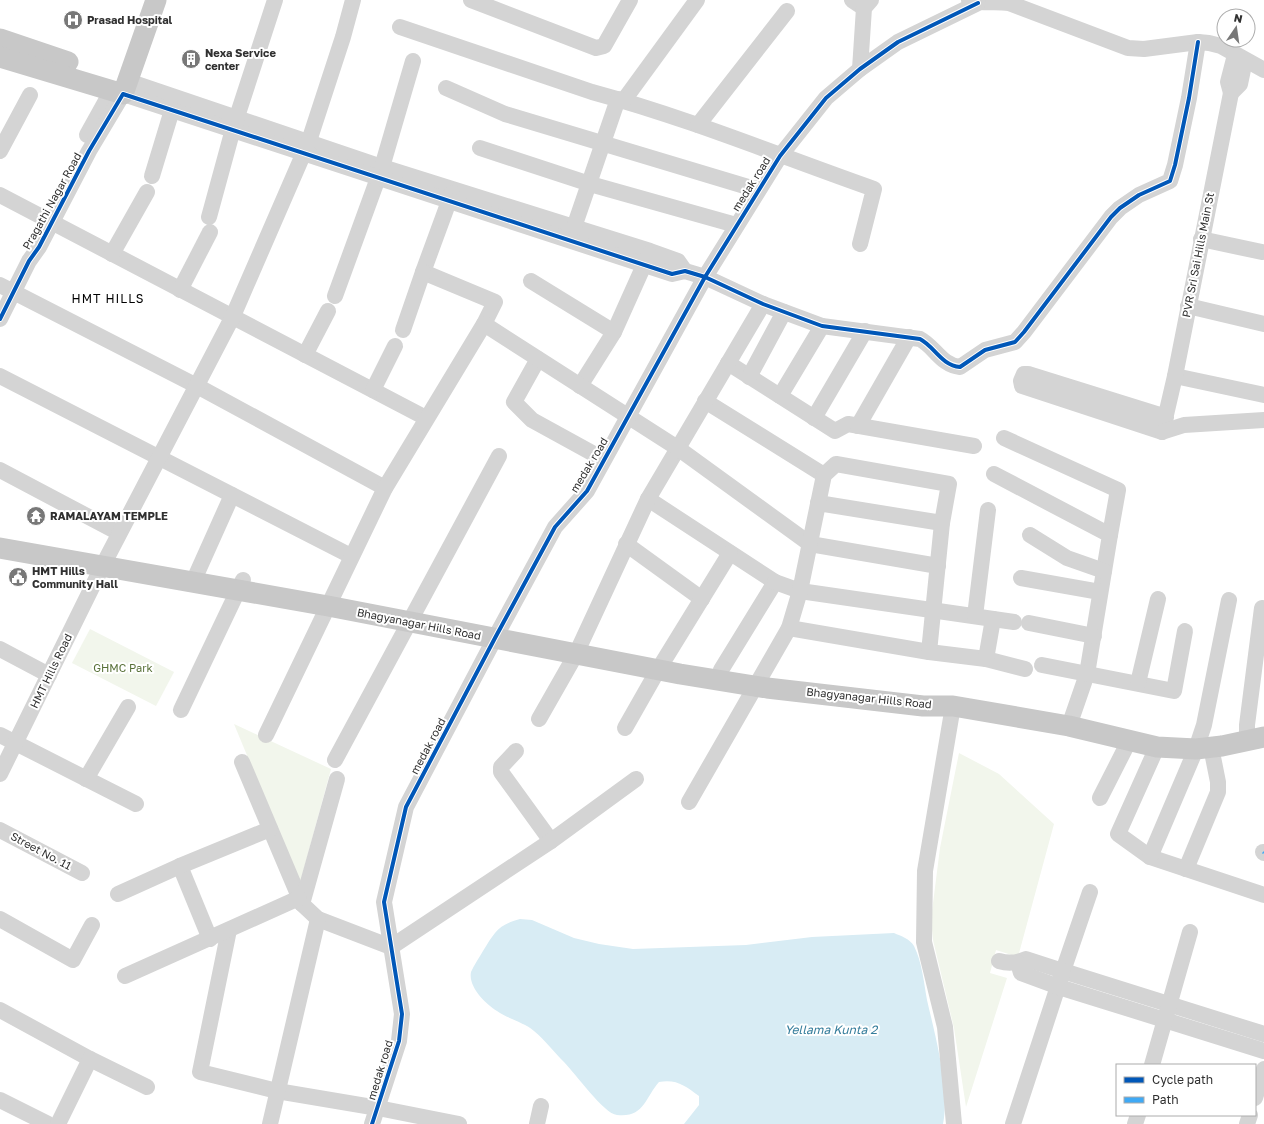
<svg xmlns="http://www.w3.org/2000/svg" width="1264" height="1124" font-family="'Golos Text',sans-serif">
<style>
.green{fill:#f2f6ec}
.water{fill:#d8ecf4}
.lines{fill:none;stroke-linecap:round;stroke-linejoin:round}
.minor{stroke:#d4d4d4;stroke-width:16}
.major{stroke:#c8c8c8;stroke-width:21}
.quiet{stroke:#3fa9f5;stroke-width:3;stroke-dasharray:6 3;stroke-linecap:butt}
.cycleway-casing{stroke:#fff;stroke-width:6}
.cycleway{stroke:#0057b8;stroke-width:4}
.labels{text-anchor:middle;stroke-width:4;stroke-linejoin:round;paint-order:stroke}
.poi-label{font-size:11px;font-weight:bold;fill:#303030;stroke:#fff;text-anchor:start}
.street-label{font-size:11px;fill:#303030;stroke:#fff}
.park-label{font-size:11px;fill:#587138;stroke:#fff}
.neighbourhood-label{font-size:12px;letter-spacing:1px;fill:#000;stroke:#fff}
.water-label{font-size:12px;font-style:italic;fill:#357d9b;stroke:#fff}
</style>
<rect width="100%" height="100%" fill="#fff"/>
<g class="green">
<path d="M90 629 174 672 156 706 72 663Z"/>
<path d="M234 724 331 769 300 883Z"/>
<path d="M959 753 999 774 1054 824 1018 957 996 950 990 973 1007 978 966 1107 954 1028 933 940 931 919 940 848Z"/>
</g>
<path class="water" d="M520 919 532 920 574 938 599 944 633 949 746 945 812 937 894 933C901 936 910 939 914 946 922 962 924 983 927 1000 935 1035 950 1089 943 1124H684L699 1105V1096C685 1086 677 1079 659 1082 645 1098 644 1118 617 1115 604 1114 575 1073 564 1062 554 1052 545 1040 534 1031 524 1022 508 1019 497 1011 486 1004 468 987 471 972 474 965 479 958 483 951 495 932 498 925 520 919Z"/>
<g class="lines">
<g class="minor">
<path d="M471 0 596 48 604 46 630 0"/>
<path d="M852 0 864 8"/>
<path d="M969 0C982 4 995 1 1009 3L1128 48 1144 49 1198 42 1209 43 1221 46 1264 70"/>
<path d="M400 27 592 92C688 118 780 156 874 189L860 244"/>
<path d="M1235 55 1228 82 1231 93 1240 84 1245 60"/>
<path d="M860 69 864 8 871 0"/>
<path d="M128 81 382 167 650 251 678 261 685 271"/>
<path d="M446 88 505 114 758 190"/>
<path d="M624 100 697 0"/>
<path d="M698 125 787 11"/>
<path d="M87 135 112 90"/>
<path d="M480 148 590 184 736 225"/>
<path d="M0 151 30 95"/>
<path d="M152 176 172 110"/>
<path d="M452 193 423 272 495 302 484 324"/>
<path d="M0 195 426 418"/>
<path d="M209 217 233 129 275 0"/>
<path d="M571 236 618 99"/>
<path d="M1201 239 1262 252"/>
<path d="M112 254 147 192"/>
<path d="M531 281 614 332"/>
<path d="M0 285 197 386 385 488"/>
<path d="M180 290 210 232"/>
<path d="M335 296 382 167 413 61"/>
<path d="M1188 306 1264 324"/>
<path d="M0 319 29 261 39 247 89 151 123 94 672 274 685 271 705 277 763 304 822 326 920 339C935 347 941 365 960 367L985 350 1015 342 1024 332 1111 217 1120 208 1139 195 1170 181 1175 165 1189 98 1198 42"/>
<path d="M403 330 423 272"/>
<path d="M305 355 328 311"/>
<path d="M538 359 514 402 532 420 603 459"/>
<path d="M728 363 835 431 848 424 974 446"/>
<path d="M0 376 351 556"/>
<path d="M1175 376 1264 395"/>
<path d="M749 377 784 312"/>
<path d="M580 386 614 332 649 254"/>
<path d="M373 390 395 346"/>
<path d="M780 396 822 326"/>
<path d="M705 401 824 475"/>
<path d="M1166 417 1028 374H1024L1021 381 1022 386 1162 432 1175 376 1231 93"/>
<path d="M814 418 865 331"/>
<path d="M858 426 909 337"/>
<path d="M1162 432 1184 425 1264 420"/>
<path d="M1004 438 1118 490 1110 535"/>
<path d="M0 470 119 533"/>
<path d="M994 474 1110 535 1087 674 1069 726"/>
<path d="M648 499 775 582 721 670"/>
<path d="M818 503 942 523"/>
<path d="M1030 535 1067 558 1104 571"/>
<path d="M626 544 702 599"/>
<path d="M1021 578 1100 592"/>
<path d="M193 582 232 495"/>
<path d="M775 582 800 591 1014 622"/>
<path d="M975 616 988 510"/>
<path d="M1029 623 1094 636"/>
<path d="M789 628 929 652 986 659 1025 669"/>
<path d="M0 649 49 675"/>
<path d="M986 659 993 619"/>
<path d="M1042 665 1174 691 1185 631"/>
<path d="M1138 683 1158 599"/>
<path d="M953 706 925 871 924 942 945 1027 954 1124"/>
<path d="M181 710 243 580"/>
<path d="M539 719 576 654 648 499 763 304"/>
<path d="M625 728 658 670 730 553"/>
<path d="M0 735 136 804"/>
<path d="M266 735 385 488 484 324 679 449 810 544 938 566"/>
<path d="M1247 740V725L1262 608"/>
<path d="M1157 747 1118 834 1150 857 1264 895"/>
<path d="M516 751 501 767V772L551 841"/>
<path d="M335 760 499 456"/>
<path d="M242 762 302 904 318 919 391 947 551 841 636 779"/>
<path d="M0 774 102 567 233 316 309 141 343 37 353 0"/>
<path d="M86 779 128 707"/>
<path d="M1100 798 1129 741"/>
<path d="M689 802 789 628 800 591 824 475 836 464 949 484 942 523 929 652"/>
<path d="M0 830 82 873"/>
<path d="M1263 852 1264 853"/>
<path d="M1150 857 1196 749 1204 725 1229 600"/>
<path d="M180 866 210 939"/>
<path d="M1186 869 1218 792V782L1211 747"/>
<path d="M1090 892 1063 971 1264 1034"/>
<path d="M118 894 180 866 270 829"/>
<path d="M302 904 337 779"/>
<path d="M0 919 73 960 92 925"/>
<path d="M229 930 200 1072 277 1091 378 1108 459 1124"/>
<path d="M999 961C1009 964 1017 963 1026 959L1063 971 1013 1124"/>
<path d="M1018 963 1021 973 1059 987 1264 1051"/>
<path d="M125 976 299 898"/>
<path d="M0 1010 90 1059 147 1087"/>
<path d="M1152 1065 1190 932"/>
<path d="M1255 1098 1264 1069"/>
<path d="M0 1100 48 1124"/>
<path d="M58 1124 90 1059"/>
<path d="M270 1124 318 919"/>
<path d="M372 1124 399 1041 402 1014 384 902 406 807 495 638 555 527 587 491 705 277 780 156 826 98 860 69 898 42 978 3"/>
<path d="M537 1124 541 1106"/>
<path d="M1135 1124 1138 1115"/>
<path d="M1247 1124 1250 1115"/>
</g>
<g class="major">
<path d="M0 39 68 62"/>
<path d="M0 57 123 94 156 0"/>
<path d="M0 548 328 606 680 674 767 688 923 706H953L1069 726 1157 747 1196 749 1222 746 1264 737"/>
</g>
<path class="quiet" d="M1263 852 1264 853"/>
<defs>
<g id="cycleway">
<path d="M0 319 29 261 39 247 89 151 123 94 672 274 685 271 705 277 763 304 822 326 920 339C935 347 941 365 960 367L985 350 1015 342 1024 332 1111 217 1120 208 1139 195 1170 181 1175 165 1189 98 1198 42"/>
<path d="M372 1124 399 1041 402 1014 384 902 406 807 495 638 555 527 587 491 705 277 780 156 826 98 860 69 898 42 978 3"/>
</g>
</defs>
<use href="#cycleway" class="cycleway-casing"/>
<use href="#cycleway" class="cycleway"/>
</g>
<defs>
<symbol id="hospital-disc" viewBox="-11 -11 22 22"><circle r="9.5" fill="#787878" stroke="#fff"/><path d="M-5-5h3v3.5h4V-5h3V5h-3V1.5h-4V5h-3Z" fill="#fff"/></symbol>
<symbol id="building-disc" viewBox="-11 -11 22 22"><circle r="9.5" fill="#787878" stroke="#fff"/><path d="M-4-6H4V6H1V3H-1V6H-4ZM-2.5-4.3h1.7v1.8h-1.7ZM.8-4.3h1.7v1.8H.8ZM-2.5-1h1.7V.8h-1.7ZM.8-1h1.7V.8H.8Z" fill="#fff"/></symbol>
<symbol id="temple-disc" viewBox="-11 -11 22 22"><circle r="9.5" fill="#787878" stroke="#fff"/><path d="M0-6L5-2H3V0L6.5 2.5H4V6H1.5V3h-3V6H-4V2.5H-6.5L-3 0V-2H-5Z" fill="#fff"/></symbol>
<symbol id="civic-disc" viewBox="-11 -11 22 22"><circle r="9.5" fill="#787878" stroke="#fff"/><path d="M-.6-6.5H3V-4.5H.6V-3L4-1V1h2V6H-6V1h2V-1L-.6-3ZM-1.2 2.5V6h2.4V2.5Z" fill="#fff"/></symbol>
</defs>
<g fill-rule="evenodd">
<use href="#hospital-disc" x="62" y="9" width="22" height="22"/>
<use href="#building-disc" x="180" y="48" width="22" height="22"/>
<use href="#temple-disc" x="25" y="505" width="22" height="22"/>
<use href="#civic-disc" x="7" y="566" width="22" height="22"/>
</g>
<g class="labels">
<g class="poi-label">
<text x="87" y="24">Prasad Hospital</text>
<text x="205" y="57">Nexa Service<tspan x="205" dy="13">center</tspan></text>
<text x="50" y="520">RAMALAYAM TEMPLE</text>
<text x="32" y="575">HMT Hills<tspan x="32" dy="13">Community Hall</tspan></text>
</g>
<g class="street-label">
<text transform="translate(751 184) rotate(-58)" y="4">medak road</text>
<text transform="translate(52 201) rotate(-61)" y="4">Pragathi Nagar Road</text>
<text transform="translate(1198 255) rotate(-79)" y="4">PVR Sri Sai Hills Main St</text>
<text transform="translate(589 465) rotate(-59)" y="4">medak road</text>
<text transform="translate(419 624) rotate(11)" y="4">Bhagyanagar Hills Road</text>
<text transform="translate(51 671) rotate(-64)" y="4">HMT Hills Road</text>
<text transform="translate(869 698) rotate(6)" y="4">Bhagyanagar Hills Road</text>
<text transform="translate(428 746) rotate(-62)" y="4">medak road</text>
<text transform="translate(41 851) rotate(28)" y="4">Street No. 11</text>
<text transform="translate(380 1070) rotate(-73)" y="4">medak road</text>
</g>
<g class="park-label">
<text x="123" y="672">GHMC Park</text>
</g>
<g class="neighbourhood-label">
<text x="108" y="303">HMT HILLS</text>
</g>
<g class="water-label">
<text x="831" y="1034">Yellama Kunta 2</text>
</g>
</g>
<rect x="1116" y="1064" width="140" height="52" fill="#ffffff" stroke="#acacac"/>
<rect x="1124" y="1077" width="20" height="6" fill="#0057b8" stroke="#acacac"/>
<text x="1152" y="1084" font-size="12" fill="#303030">Cycle path</text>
<rect x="1124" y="1097" width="20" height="6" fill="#3fa9f5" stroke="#acacac"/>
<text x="1152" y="1104" font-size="12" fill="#303030">Path</text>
<g transform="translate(1236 28) rotate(13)"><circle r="19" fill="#ffffff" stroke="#acacac"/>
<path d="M0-3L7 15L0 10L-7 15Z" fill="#787878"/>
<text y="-6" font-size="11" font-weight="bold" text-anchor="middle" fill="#303030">N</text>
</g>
</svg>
